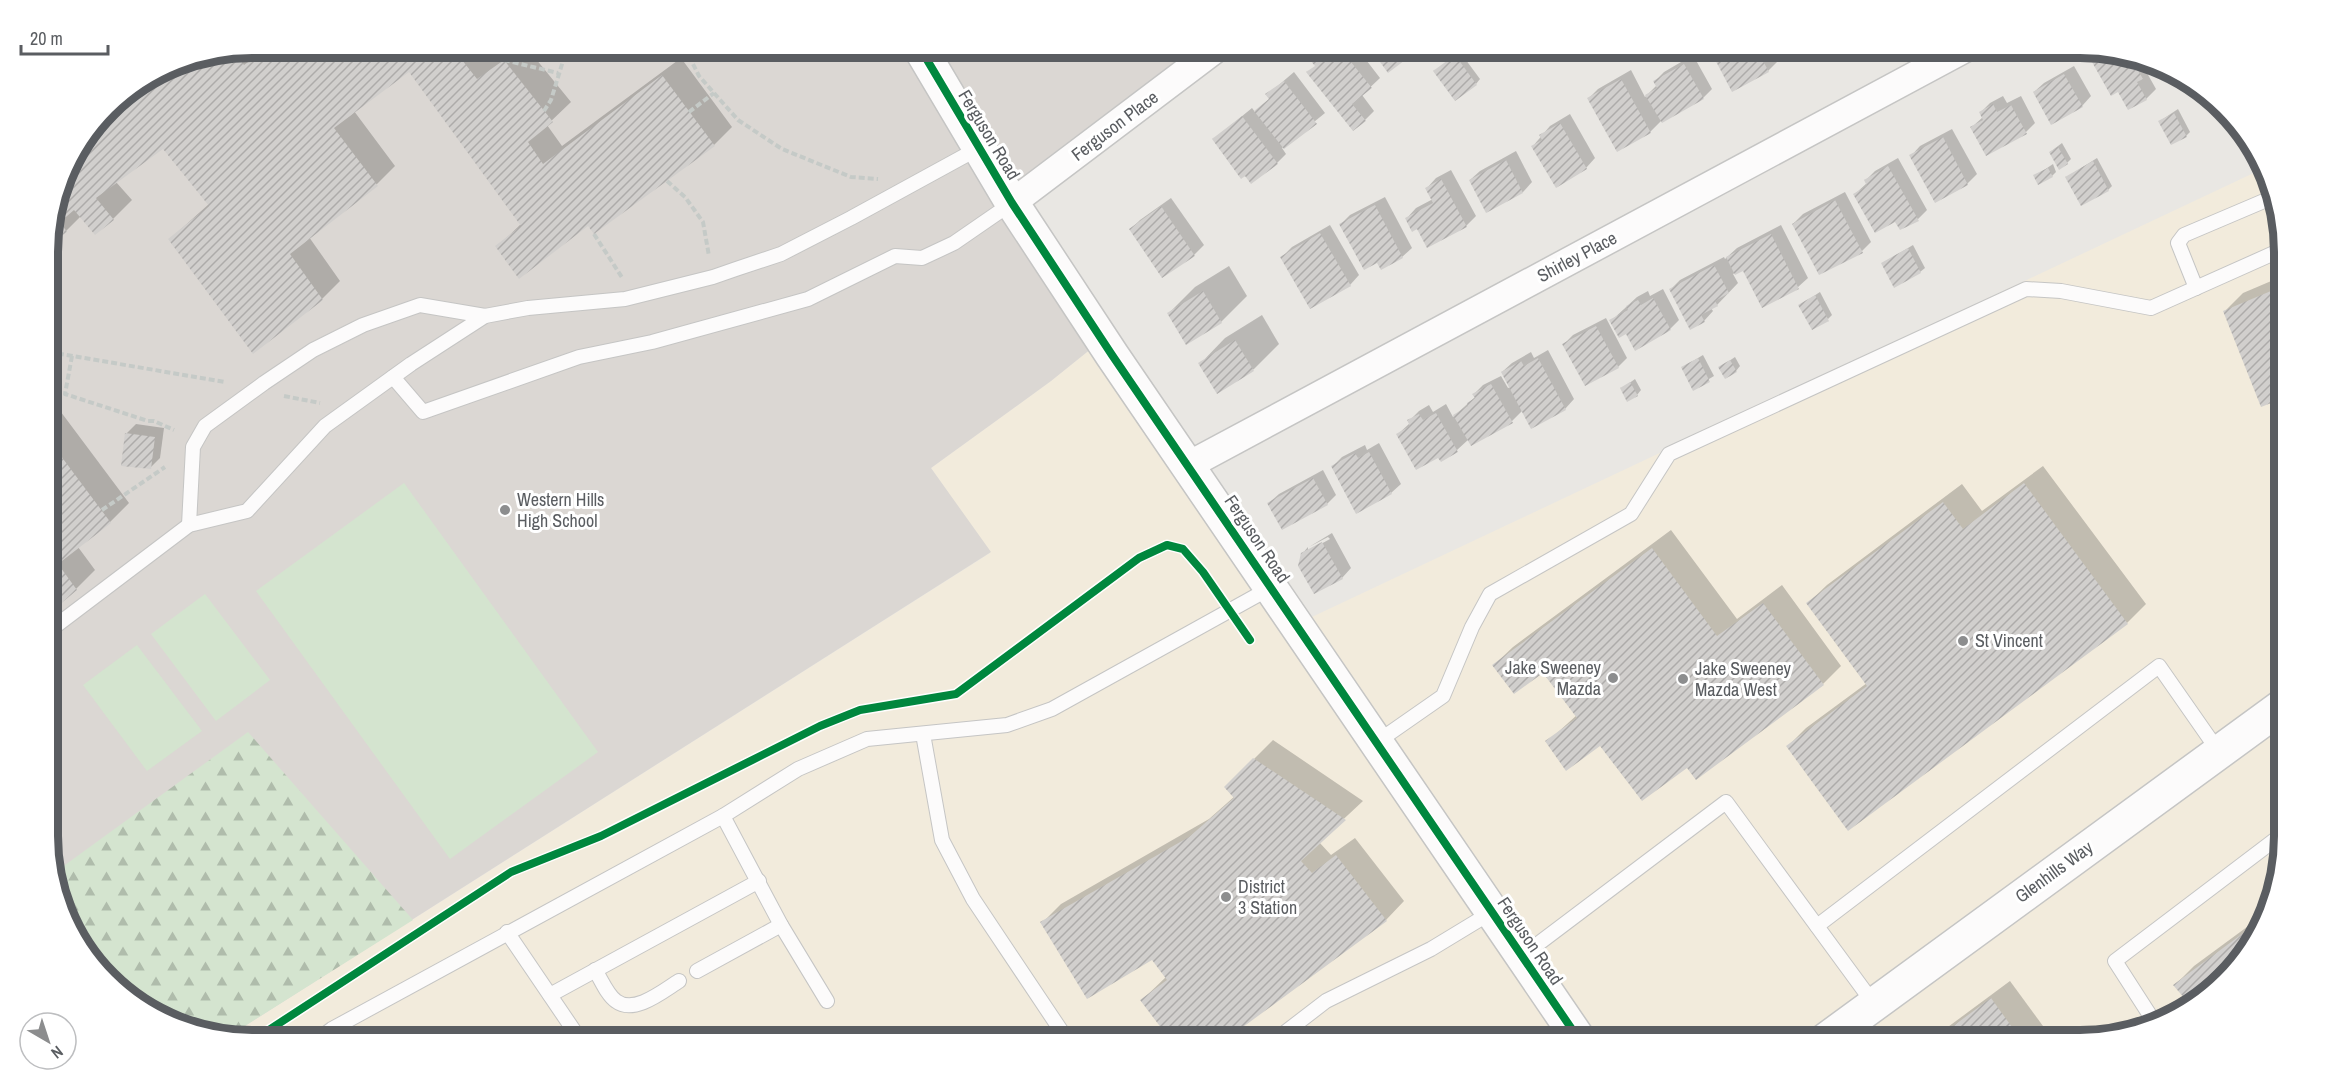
<svg xmlns="http://www.w3.org/2000/svg" width="2333" height="1089" font-family="'Archivo Narrow',sans-serif">
<style>
.commercial{fill:#f2ebdc}
.education{fill:#dbd7d3}
.green{fill:#d4e4cf}
.forest{fill:url(#forest-firs)}
.shadow{fill:#0003}
.building{fill:url(#building-hatch)}
.lines{fill:none;stroke-linecap:round;stroke-linejoin:round}
.service-casing{stroke:#c5c5c4;stroke-width:16}
.minor-casing{stroke:#c5c5c4;stroke-width:30}
.tertiary-casing{stroke:#c5c5c4;stroke-width:36}
.path{stroke:#c5cac7;stroke-width:4;stroke-dasharray:6 3;stroke-linecap:butt}
.service{stroke:#fcfbfb;stroke-width:14}
.minor{stroke:#fcfbfb;stroke-width:27}
.tertiary{stroke:#fcfbfb;stroke-width:33}
.cycleway-casing{stroke:#fff;stroke-width:11}
.cycleway{stroke:#00873e;stroke-width:8}
.poi-dot{fill:#8c8d8e;stroke:#fff;stroke-width:2}
.labels{text-anchor:middle;stroke-width:6;stroke-linejoin:round;paint-order:stroke}
.street-label{font-size:18px;fill:#5a5d61;stroke:#fff}
.poi-label{font-size:18px;fill:#5a5d61;stroke:#fff;text-anchor:start}
.rim{fill:none;stroke:#5a5d61;stroke-width:8}
</style>
<defs>
<pattern id="forest-firs" width="22" height="20" patternUnits="userSpaceOnUse" patternTransform="scale(1.5)"><rect width="22" height="20" fill="#d4e4cf"/><path d="M5 1l3.5 6h-7zM16 11l3.5 6h-7z" fill="#afbcab"/></pattern>
<pattern id="building-hatch" width="6" height="6" patternUnits="userSpaceOnUse" patternTransform="scale(1.5)"><rect width="6" height="6" fill="#d1cfcd"/><path d="M-1 1l2-2M0 6l6-6M5 7l2-2" fill="none" stroke="#adabaa"/></pattern>
</defs>
<rect width="100%" height="100%" fill="#e9e7e3"/>
<path class="commercial" d="M2260 170 2283 226 2285 836 2269 915 2234 971 2194 1006 2093 1041H253L229 1036 990 553 931 468 1051 381 1102 340 1297 624Z"/>
<path class="education" d="M253 48H1217L1013 203 1102 340 1051 381 931 468 991 552 229 1036 174 1025 90 961 50 863 48 239 69 163 118 99 175 63Z"/>
<g class="green">
<path d="M404 483 598 752 450 859 256 591Z"/>
<path d="M205 594 270 680 216 721 151 634Z"/>
<path d="M137 645 202 731 147 771 83 685Z"/>
</g>
<path class="forest" d="M248 732 413 920 229 1036 174 1025 90 961 54 873Z"/>
<g class="shadow">
<path d="M253 48H485L496 62 515 48H527L571 102 547 125 562 146 681 58 732 127 714 145 588 224 497 247 521 224 409 70 354 111 395 166 377 184 309 237 340 281 322 299 170 239 209 204 163 147 116 182 132 200 113 219 81 216 66 231 48 239 69 163 118 99 175 63Z"/>
<path d="M1324 48H1365L1360 52 1380 78 1362 95 1374 111 1365 120 1312 60Z"/>
<path d="M1710 48H1770L1777 62 1768 71Z"/>
<path d="M1460 52 1480 79 1476 84 1440 67Z"/>
<path d="M2104 53 2147 61 2151 69 2147 73 2156 89 2146 99 2129 108 2118 90 2094 62Z"/>
<path d="M1693 55 1712 89 1703 98 1662 120 1650 132 1589 98 1598 89 1631 70 1645 97 1657 85 1655 81 1664 72Z"/>
<path d="M2074 66 2091 96 2082 106 2034 92 2044 83Z"/>
<path d="M1294 72 1325 113 1282 148 1286 154 1277 163 1214 139 1252 108 1255 112 1270 98 1267 95Z"/>
<path d="M2003 96 2007 103 2021 96 2035 123 2026 132 1972 127 1983 117 1981 112 1990 103Z"/>
<path d="M2178 109 2190 132 2186 136 2160 121Z"/>
<path d="M1570 114 1595 158 1586 168 1533 146 1550 126Z"/>
<path d="M1952 129 1977 174 1967 184 1911 156 1920 146Z"/>
<path d="M2062 143 2071 159 2067 163 2050 152Z"/>
<path d="M1516 151 1532 182 1523 192 1487 211 1470 180 1480 171Z"/>
<path d="M1898 158 1927 210 1918 219 1896 220 1855 194 1867 183 1866 180 1875 171Z"/>
<path d="M2097 158 2112 186 2108 190 2067 177Z"/>
<path d="M2053 164 2056 172 2052 176H2035Z"/>
<path d="M1451 170 1476 216 1466 226 1418 227 1407 218 1416 208 1433 199 1427 188 1436 178Z"/>
<path d="M1845 192 1871 242 1862 251 1793 224 1803 214Z"/>
<path d="M1385 197 1412 248 1402 257 1341 224 1350 215Z"/>
<path d="M1171 198 1204 245 1194 255 1163 276 1131 229 1140 220Z"/>
<path d="M1330 225 1359 275 1350 285 1282 257 1292 247Z"/>
<path d="M1781 225 1808 278 1798 287 1744 269 1733 274 1738 283 1717 305 1711 308 1713 311 1704 321 1671 289 1680 280 1724 257 1725 259 1737 248Z"/>
<path d="M1913 245 1925 268 1920 272 1883 263Z"/>
<path d="M1229 266 1247 296 1221 322 1187 343 1169 313 1195 287Z"/>
<path d="M2283 276 2284 396 2225 311 2243 293Z"/>
<path d="M1663 289 1679 320 1670 329 1626 332 1611 321 1637 297 1648 291 1650 296Z"/>
<path d="M1820 292 1832 315 1828 319 1800 305Z"/>
<path d="M1262 315 1279 344 1254 369 1217 392 1200 364 1225 338Z"/>
<path d="M1606 318 1627 358 1618 367 1564 344 1573 335Z"/>
<path d="M1548 350 1574 399 1565 409 1523 410 1512 421 1469 439 1457 450 1441 460 1439 456 1397 435 1410 423 1409 421 1419 411 1429 405 1433 412 1446 404 1453 417 1475 397 1474 394 1483 385 1501 376 1508 388 1511 387 1502 372 1512 363 1531 352 1534 358Z"/>
<path d="M1703 355 1714 376 1694 388 1683 367Z"/>
<path d="M1735 357 1740 366 1736 371 1720 367Z"/>
<path d="M1635 379 1641 390 1637 395 1621 389Z"/>
<path d="M49 396 129 503 110 522 78 547 95 570 76 589 49 605Z"/>
<path d="M136 424 164 428 160 458 151 467 126 434Z"/>
<path d="M1379 443 1401 484 1391 493 1333 466 1342 457 1365 445 1367 450Z"/>
<path d="M2043 466 2146 604 2127 623 1788 746 1806 728 1867 683 1808 603 1827 585 1962 484 1982 511Z"/>
<path d="M1323 470 1336 495 1327 504 1269 503 1279 494Z"/>
<path d="M1671 530 1737 619 1782 585 1841 666 1823 684 1688 766 1601 743 1547 742 1577 715 1544 670 1494 665 1513 647Z"/>
<path d="M1332 533 1351 568 1342 578 1302 554 1308 547V551L1330 539 1328 537 1309 547Z"/>
<path d="M1273 740 1363 801 1319 842 1331 855 1355 838 1404 901 1386 920 1142 1000 1166 977 1153 958 1042 923 1061 904 1209 819 1235 796 1226 787Z"/>
<path d="M2270 910 2234 971 2193 1007 2175 985 2194 966Z"/>
<path d="M2010 981 2054 1041H1929Z"/>
</g>
<g class="building">
<path d="M268 48H479L462 60 477 79 504 60 553 122 528 142 543 164 662 75 715 146 594 234 588 226 519 279 495 246 521 226 409 72 334 128 378 186 290 254 323 300 253 354 168 239 209 206 163 149 96 198 114 220 95 235 74 210 60 222 67 232 48 246V239L69 163 118 99 175 63 234 52 244 65Z"/>
<path d="M1325 48H1349L1357 58 1351 62 1372 88 1352 104 1366 121 1353 131 1306 72 1315 66 1310 60Z"/>
<path d="M1370 48H1421L1388 73Z"/>
<path d="M1709 48H1756L1769 72 1732 92Z"/>
<path d="M1786 48H1812L1791 59Z"/>
<path d="M2107 53 2131 58 2143 79 2137 82 2147 100 2128 110 2118 92 2111 96 2092 62Z"/>
<path d="M1455 55 1477 85 1455 101 1433 71Z"/>
<path d="M1684 64 1704 99 1662 123 1645 95 1657 88 1653 81Z"/>
<path d="M2064 74 2083 107 2051 125 2033 92Z"/>
<path d="M1621 79 1651 133 1617 152 1587 98Z"/>
<path d="M1284 81 1317 124 1284 149 1254 111 1269 99 1265 94Z"/>
<path d="M1993 104 1997 112 2011 105 2027 134 1986 156 1970 127 1983 120 1979 112Z"/>
<path d="M2174 113 2187 137 2171 145 2158 121Z"/>
<path d="M1242 116 1278 164 1251 184 1245 176 1241 179 1212 139Z"/>
<path d="M1560 123 1587 169 1556 188 1531 146 1542 140 1539 135Z"/>
<path d="M1943 137 1968 185 1935 203 1909 155Z"/>
<path d="M2058 147 2068 164 2059 170 2049 152Z"/>
<path d="M1506 160 1523 193 1486 213 1469 180Z"/>
<path d="M2093 161 2109 191 2081 206 2065 177Z"/>
<path d="M1888 166 1919 221 1900 230 1895 222 1875 233 1853 194 1867 186 1864 180Z"/>
<path d="M2048 168 2053 177 2038 185 2033 175Z"/>
<path d="M1441 179 1467 227 1427 248 1417 229 1412 232 1405 218 1433 203 1425 188Z"/>
<path d="M1835 200 1863 253 1819 275 1792 224Z"/>
<path d="M1375 205 1403 258 1381 270 1377 263 1364 270 1339 224Z"/>
<path d="M1161 206 1195 256 1162 278 1129 229Z"/>
<path d="M1320 233 1351 286 1310 309 1280 257Z"/>
<path d="M1771 234 1799 289 1762 308 1743 271 1735 275 1726 257Z"/>
<path d="M1908 248 1921 273 1894 288 1881 263Z"/>
<path d="M1714 265 1729 293 1715 301 1718 306 1701 315 1705 322 1690 330 1669 289Z"/>
<path d="M2283 286 2284 398 2261 407 2223 311Z"/>
<path d="M1203 291 1222 323 1186 345 1167 313Z"/>
<path d="M1815 295 1829 321 1812 330 1798 305Z"/>
<path d="M1653 298 1671 330 1635 351 1626 334 1619 338 1609 320 1628 310 1626 306 1638 300 1641 305Z"/>
<path d="M1596 326 1619 368 1585 386 1562 344Z"/>
<path d="M1235 340 1254 371 1217 394 1198 363Z"/>
<path d="M1538 358 1566 410 1531 429 1501 372 1521 361 1524 366Z"/>
<path d="M1698 358 1710 382 1693 391 1681 367Z"/>
<path d="M1730 360 1737 372 1725 379 1718 367Z"/>
<path d="M1630 382 1638 396 1627 402 1620 388Z"/>
<path d="M1491 384 1513 423 1471 446 1453 415 1468 406 1467 403 1475 398 1472 394Z"/>
<path d="M1436 413 1458 452 1441 462 1438 458 1416 470 1396 434 1410 426 1407 420 1419 414 1423 420Z"/>
<path d="M125 433 155 437 151 469 121 466Z"/>
<path d="M49 440 111 523 58 564 77 590 52 611 49 607Z"/>
<path d="M1369 452 1392 494 1356 514 1331 466 1355 453 1358 458Z"/>
<path d="M1313 478 1328 505 1282 530 1267 503Z"/>
<path d="M2024 483 2128 624 1848 831 1786 746 1867 686 1806 603 1943 502 1963 529Z"/>
<path d="M1322 542 1343 579 1314 594 1298 566 1301 553Z"/>
<path d="M1652 548 1717 636 1763 603 1824 685 1696 780 1687 768 1642 801 1600 746 1566 771 1545 741 1577 718 1543 673 1514 694 1492 665Z"/>
<path d="M1253 758 1346 820 1301 861 1312 873 1336 855 1387 921 1224 1041H1171L1140 1000 1167 980 1152 960 1087 999 1040 922 1189 837 1234 798 1224 787Z"/>
<path d="M2269 914 2234 971 2192 1007 2173 985Z"/>
<path d="M1991 998 2022 1041H1933Z"/>
</g>
<g class="lines">
<defs>
<g id="service">
<path d="M2196 288 2178 243 2184 235 2271 198"/>
<path d="M393 377 423 412 579 357 652 342 808 299 895 256 922 258 954 243 1012 203"/>
<path d="M189 525 193 447 205 426 264 383 313 350 363 325 420 305 485 316"/>
<path d="M49 631 189 525 247 511 325 426 411 364 485 316 528 308 625 299 713 277 736 269 781 254 851 218 979 148"/>
<path d="M923 734 942 840 973 899 1068 1041"/>
<path d="M1377 742 1443 696 1472 627 1490 594 1631 514 1669 454 2026 289 2061 291 2151 308 2283 249"/>
<path d="M723 816 781 925 827 1001"/>
<path d="M1817 926 2159 666 2219 752"/>
<path d="M507 932 581 1041"/>
<path d="M1522 956 1726 802 1874 1004"/>
<path d="M595 970C601 979 607 995 616 1001 634 1015 663 991 679 981"/>
<path d="M697 971 781 925"/>
<path d="M550 995 759 881"/>
<path d="M2153 1020 2115 961 2285 832"/>
<path d="M316 1041 332 1029 723 816 798 769 867 739 1007 725 1052 709 1272 587"/>
<path d="M1274 1041 1326 1001 1431 949 1492 912"/>
</g>
<g id="minor">
<path d="M1012 203 1217 48"/>
<path d="M1189 465 1966 48"/>
</g>
<g id="tertiary">
<path d="M920 48 1012 203 1112 355 1580 1041"/>
<path d="M1824 1041 2285 704"/>
</g>
</defs>
<use href="#service" class="service-casing"/>
<use href="#minor" class="minor-casing"/>
<use href="#tertiary" class="tertiary-casing"/>
<g class="path">
<path d="M685 48 699 76 738 120 782 149 851 177 878 179"/>
<path d="M504 60 558 73"/>
<path d="M544 111 551 100 567 48"/>
<path d="M689 112 714 93"/>
<path d="M667 181 685 197 703 222 709 256"/>
<path d="M594 234 623 279"/>
<path d="M49 352 225 382"/>
<path d="M72 356 65 394 148 421H154L174 430"/>
<path d="M284 396 320 403"/>
<path d="M102 510 165 467"/>
</g>
<use href="#service" class="service"/>
<use href="#minor" class="minor"/>
<use href="#tertiary" class="tertiary"/>
<defs>
<g id="cycleway">
<path d="M920 48 1012 203 1112 355 1580 1041"/>
<path d="M252 1041 511 872 601 836 820 726 860 710 956 694 1139 558 1167 545 1183 549 1203 572 1250 640"/>
</g>
</defs>
<use href="#cycleway" class="cycleway-casing"/>
<use href="#cycleway" class="cycleway"/>
</g>
<g class="poi-dot">
<circle cx="505" cy="510" r="6"/>
<circle cx="1963" cy="641" r="6"/>
<circle cx="1613" cy="678" r="6"/>
<circle cx="1683" cy="679" r="6"/>
<circle cx="1226" cy="897" r="6"/>
</g>
<g class="labels">
<g class="street-label">
<text transform="translate(1115 126) rotate(-37)" y="6">Ferguson Place</text>
<text transform="translate(989 135) rotate(59)" y="6">Ferguson Road</text>
<text transform="translate(1577 257) rotate(-28)" y="6">Shirley Place</text>
<text transform="translate(1257 539) rotate(56)" y="6">Ferguson Road</text>
<text transform="translate(2054 872) rotate(-36)" y="6">Glenhills Way</text>
<text transform="translate(1530 941) rotate(56)" y="6">Ferguson Road</text>
</g>
<g class="poi-label">
<text x="517" y="506">Western Hills<tspan x="517" dy="21">High School</tspan></text>
<text x="1975" y="647">St Vincent</text>
<text x="1601" y="674" text-anchor="end">Jake Sweeney<tspan x="1601" dy="21">Mazda</tspan></text>
<text x="1695" y="675">Jake Sweeney<tspan x="1695" dy="21">Mazda West</tspan></text>
<text x="1238" y="893">District<tspan x="1238" dy="21">3 Station</tspan></text>
</g>
</g>
<path d="M0 0H2333V1089H0ZM252 58H2080A194 194 0 0 1 2274 252V836A194 194 0 0 1 2080 1030H252A194 194 0 0 1 58 836V252A194 194 0 0 1 252 58Z" fill="#fff" fill-rule="evenodd"/>
<path class="rim" d="M252 58H2080A194 194 0 0 1 2274 252V836A194 194 0 0 1 2080 1030H252A194 194 0 0 1 58 836V252A194 194 0 0 1 252 58Z"/>
<g transform="translate(48 1041) rotate(141)"><circle r="28" fill="#ffffff" stroke="#bdbec0" stroke-width="1.5"/>
<path d="M0-4.5L10 22L0 15L-10 22Z" fill="#8c8d8e"/>
<text y="-9" font-size="16" font-weight="bold" text-anchor="middle" fill="#5a5d61">N</text>
</g>
<path d="M21 45v9h87v-9" fill="none" stroke="#5a5d61" stroke-width="3"/>
<text x="30" y="45" font-size="18" fill="#5a5d61" stroke="#ffffff" stroke-width="4.5" paint-order="stroke">20 m</text>
</svg>
